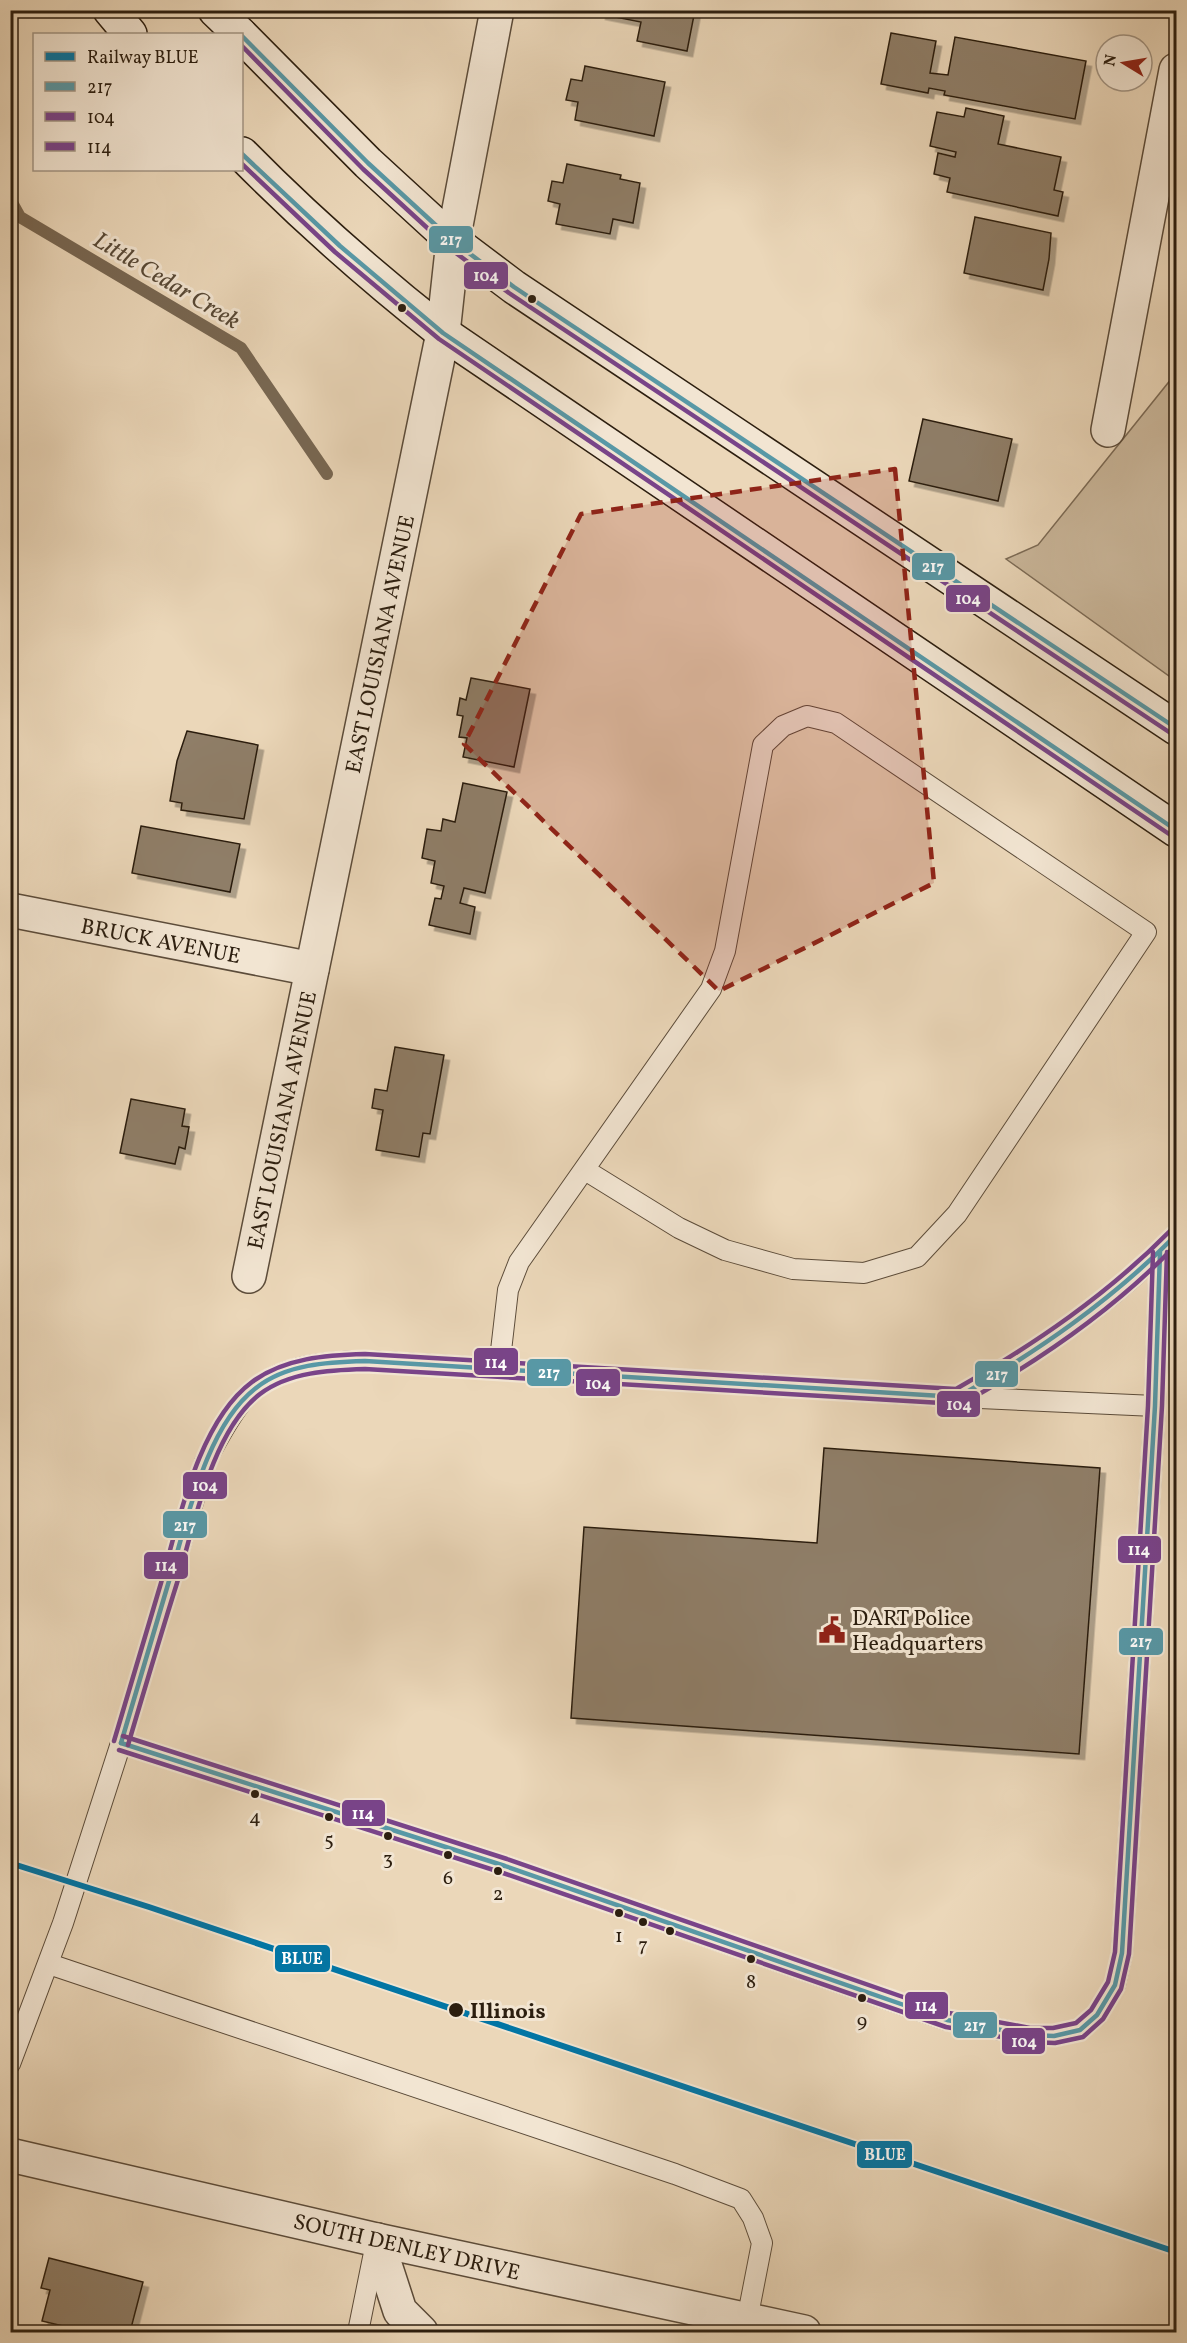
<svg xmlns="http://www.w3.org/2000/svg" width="1187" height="2343" font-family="Vollkorn,serif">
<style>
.green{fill:#cbb89c;stroke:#7c6b56;stroke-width:1.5}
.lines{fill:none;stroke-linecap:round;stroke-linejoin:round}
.stream{stroke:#786752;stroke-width:12}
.building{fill:#8f7e67;stroke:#2c1e0f;stroke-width:1.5;filter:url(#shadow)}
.service-casing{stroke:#5c4c3a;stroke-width:22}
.minor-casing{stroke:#5c4c3a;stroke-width:36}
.tertiary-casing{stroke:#5c4c3a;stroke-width:36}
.secondary-casing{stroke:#2c1e0f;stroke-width:36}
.service{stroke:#f2e5d2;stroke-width:20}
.minor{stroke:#f2e5d2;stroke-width:33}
.tertiary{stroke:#f2e5d2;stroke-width:33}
.secondary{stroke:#f2e5d2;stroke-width:33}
.bus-1-casing{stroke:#f2e5d2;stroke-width:9}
.bus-2-casing{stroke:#f2e5d2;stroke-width:9}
.bus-3-casing{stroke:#f2e5d2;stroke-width:9}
.bus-1{stroke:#5898a6;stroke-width:4.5}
.bus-2{stroke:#794489;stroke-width:4.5}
.bus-3{stroke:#794489;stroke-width:4.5}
.rail-1-casing{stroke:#f2e5d2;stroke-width:10}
.rail-1{stroke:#0275a4;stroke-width:6}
.marked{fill:#8f2418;fill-opacity:0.2;stroke:#8f2418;stroke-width:4.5;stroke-dasharray:12 8;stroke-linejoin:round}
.bus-dot{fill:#2c1e0f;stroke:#f2e5d2;stroke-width:2}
.labels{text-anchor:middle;stroke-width:6;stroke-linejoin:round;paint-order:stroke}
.bus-label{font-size:20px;fill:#2c1e0f;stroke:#f2e5d2}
.street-label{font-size:22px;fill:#2c1e0f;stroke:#f2e5d2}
.poi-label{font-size:22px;fill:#2c1e0f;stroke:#f2e5d2;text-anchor:start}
.stop-label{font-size:22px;font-weight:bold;fill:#2c1e0f;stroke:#f2e5d2;text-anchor:start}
.water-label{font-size:24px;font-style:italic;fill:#584936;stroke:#f2e5d2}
.line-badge{stroke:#f2e5d2;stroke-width:2}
.badge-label{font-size:16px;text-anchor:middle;font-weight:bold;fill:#fff}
</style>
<defs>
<filter id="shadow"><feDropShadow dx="5.5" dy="5.5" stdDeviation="0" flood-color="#0004"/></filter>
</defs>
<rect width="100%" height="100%" fill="#ebd7b9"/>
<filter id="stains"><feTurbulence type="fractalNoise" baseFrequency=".00333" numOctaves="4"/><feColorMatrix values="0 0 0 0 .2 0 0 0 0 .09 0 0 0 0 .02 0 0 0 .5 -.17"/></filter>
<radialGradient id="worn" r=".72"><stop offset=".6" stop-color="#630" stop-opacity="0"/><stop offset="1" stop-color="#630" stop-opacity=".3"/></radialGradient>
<path class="green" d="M1176 373V681L1006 559 1038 545Z"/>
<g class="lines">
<path class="stream" d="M10 199 20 217 241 348 327 474"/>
</g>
<g class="building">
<path d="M601 10H695L687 51 637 41 641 22 600 14Z"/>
<path d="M891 33 936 41 930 73 948 75 955 37 1086 61 1075 119 944 95 945 91 929 88 928 93 881 84Z"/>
<path d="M585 66 665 82 654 136 575 120 578 102 566 100 571 79 582 81Z"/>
<path d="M966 108 1004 116 998 144 1061 157 1054 190 1063 192 1058 216 947 192 950 178 934 174 938 153 955 157 956 152 930 146 937 112 964 117Z"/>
<path d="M567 164 621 175 620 179 640 183 633 223 613 219 610 234 556 224 560 204 548 201 552 181 563 183Z"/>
<path d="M975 217 1051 233 1049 259 1043 290 964 273Z"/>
<path d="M923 419 1012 439 998 501 909 481Z"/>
<path d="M471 678 530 689 514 767 463 757 467 738 459 737 463 716 457 715 460 698 466 700Z"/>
<path d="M187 731 258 745 244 819 181 810 182 803 170 801 177 761Z"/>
<path d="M463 783 507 792 485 893 464 888 460 903 475 907 470 934 429 925 435 898 441 899 444 886 431 883 435 861 422 858 427 829 441 831 443 819 455 822Z"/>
<path d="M141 826 240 844 230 892 132 873Z"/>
<path d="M395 1047 444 1055 430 1134 423 1133 419 1157 376 1150 383 1110 372 1108 375 1089 387 1091Z"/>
<path d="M131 1099 185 1109 182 1126 189 1127 185 1149 179 1147 175 1164 120 1153Z"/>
<path d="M824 1448 1100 1468 1079 1754 571 1718 584 1527 817 1543Z"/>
<path d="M49 2258 143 2282 130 2332H88L42 2321 50 2290 41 2288Z"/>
</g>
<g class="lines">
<defs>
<g id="service">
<path d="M499 1368 508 1290 519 1262 711 989 725 951 763 745 783 726 807 716 836 723 1146 932 957 1214 917 1257 864 1273 793 1269 725 1250 679 1228 585 1170"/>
<path d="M958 1397C1038 1352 1114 1302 1176 1235"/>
<path d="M121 1743 505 1866 947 2020 1029 2035 1054 2036 1080 2030 1097 2015 1115 1985 1122 1953 1155 1406 1160 1252"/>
<path d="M49 1964 675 2174 741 2199 753 2218 762 2243 747 2320"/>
<path d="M10 2064 63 1923 121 1743 205 1462C217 1441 228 1418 244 1399 274 1366 323 1362 365 1361L958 1397 1155 1406"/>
<path d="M358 2332 375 2248"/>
</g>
<g id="minor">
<path d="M1108 430 1176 70"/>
<path d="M10 910 312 969"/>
<path d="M249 1276 443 333 453 241 497 10"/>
<path d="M377 2240 400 2311 421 2332"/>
</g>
<path id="tertiary" d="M10 2155 377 2240 804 2332"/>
<g id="secondary">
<path d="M110 10 130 34"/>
<path d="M215 10 240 34"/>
<path d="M242 36 368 163 453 241 514 287 1176 728"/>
<path d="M242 154C305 218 372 277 443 333L1176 830"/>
</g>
</defs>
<use href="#service" class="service-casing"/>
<use href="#minor" class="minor-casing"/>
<use href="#tertiary" class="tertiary-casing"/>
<use href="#secondary" class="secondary-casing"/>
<use href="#service" class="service"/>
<use href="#minor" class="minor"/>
<use href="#tertiary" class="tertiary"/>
<use href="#secondary" class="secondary"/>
<defs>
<g id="bus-1">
<path d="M242 36 368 163 453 241 514 287 1176 728"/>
<path d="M242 154 340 246 443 333 1176 830"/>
<path d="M121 1743 505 1866 947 2020 1029 2035 1054 2036 1080 2030 1097 2015 1115 1985 1122 1953 1155 1406 1160 1252"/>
<path d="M121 1743C137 1689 153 1635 169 1581 187 1522 205 1427 256 1388 286 1364 328 1362 365 1361L958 1397C1038 1351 1111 1301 1176 1235"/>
</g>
<g id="bus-2">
<path d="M242 46 363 169 448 247 509 293 1172 734"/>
<path d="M242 164 335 252 439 339 1172 836"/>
<path d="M128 1745C144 1691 160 1637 177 1583 194 1526 211 1432 260 1394 289 1372 330 1370 365 1369L959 1404C977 1397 994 1385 1011 1375 1071 1338 1127 1296 1176 1245"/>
<path d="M119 1750 503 1873 946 2027 1029 2042 1055 2043 1083 2037 1103 2019 1121 1989 1129 1954 1162 1406 1167 1252"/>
</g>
<g id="bus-3">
<path d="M123 1736 507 1859 949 2013 1030 2028H1053L1076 2023 1091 2010 1108 1982 1115 1952 1148 1406 1153 1252"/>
<path d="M114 1741C130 1688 145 1636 161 1583 179 1521 198 1422 252 1382 284 1358 327 1355 365 1354L956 1389C1035 1344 1107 1295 1171 1230"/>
</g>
</defs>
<use href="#bus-1" class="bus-1-casing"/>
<use href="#bus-2" class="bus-2-casing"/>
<use href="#bus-3" class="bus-3-casing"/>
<use href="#bus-1" class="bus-1"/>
<use href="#bus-2" class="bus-2"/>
<use href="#bus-3" class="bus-3"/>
<defs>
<path id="rail-1" d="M10 1863 149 1907 1176 2252"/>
</defs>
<use href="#rail-1" class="rail-1-casing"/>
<use href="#rail-1" class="rail-1"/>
</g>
<path class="marked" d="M895 469 934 883 719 991 464 744 581 514Z"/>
<defs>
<symbol id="civic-bare" viewBox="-9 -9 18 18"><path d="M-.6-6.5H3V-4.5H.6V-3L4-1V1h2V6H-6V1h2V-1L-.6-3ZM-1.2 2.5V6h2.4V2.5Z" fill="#8f2418" stroke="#f2e5d2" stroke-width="2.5" paint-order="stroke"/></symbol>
</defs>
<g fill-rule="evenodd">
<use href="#civic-bare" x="813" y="1611" width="38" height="38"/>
</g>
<g class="bus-dot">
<circle cx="532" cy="299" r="5"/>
<circle cx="402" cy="308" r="5"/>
<circle cx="255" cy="1794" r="5"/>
<circle cx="329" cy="1817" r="5"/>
<circle cx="388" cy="1836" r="5"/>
<circle cx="448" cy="1855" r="5"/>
<circle cx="498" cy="1871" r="5"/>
<circle cx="619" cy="1913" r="5"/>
<circle cx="643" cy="1922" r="5"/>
<circle cx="670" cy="1931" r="5"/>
<circle cx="751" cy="1959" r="5"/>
<circle cx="862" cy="1998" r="5"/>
<circle cx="456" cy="2010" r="8"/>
</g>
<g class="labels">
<g class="bus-label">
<text x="255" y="1823">4</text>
<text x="329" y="1846">5</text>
<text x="388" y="1865">3</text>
<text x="448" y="1884">6</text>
<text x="498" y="1900">2</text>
<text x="619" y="1942">1</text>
<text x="643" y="1951">7</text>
<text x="751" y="1988">8</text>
<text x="862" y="2027">9</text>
</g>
<g class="street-label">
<text transform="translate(379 644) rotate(-78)" y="8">EAST LOUISIANA AVENUE</text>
<text transform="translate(161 940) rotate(11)" y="8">BRUCK AVENUE</text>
<text transform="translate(281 1120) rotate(-78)" y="8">EAST LOUISIANA AVENUE</text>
<text transform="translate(407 2246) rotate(13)" y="8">SOUTH DENLEY DRIVE</text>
</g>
<g class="poi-label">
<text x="852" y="1625">DART Police<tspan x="852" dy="25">Headquarters</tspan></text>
</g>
<g class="stop-label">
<text x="470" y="2018">Illinois</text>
</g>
<g class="water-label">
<text transform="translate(167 280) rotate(31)" y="8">Little Cedar Creek</text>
</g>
</g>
<g class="line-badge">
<rect x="428" y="225" width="46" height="29" rx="6" fill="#5898a6"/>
<rect x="463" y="261" width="46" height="29" rx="6" fill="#794489"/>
<rect x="911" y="552" width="45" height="29" rx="6" fill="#5898a6"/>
<rect x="945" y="584" width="46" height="29" rx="6" fill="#794489"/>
<rect x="473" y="1347" width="46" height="29" rx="6" fill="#794489"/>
<rect x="526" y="1358" width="46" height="29" rx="6" fill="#5898a6"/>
<rect x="974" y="1360" width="45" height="28" rx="6" fill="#5898a6"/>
<rect x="575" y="1368" width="46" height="29" rx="6" fill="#794489"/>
<rect x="936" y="1390" width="45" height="28" rx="6" fill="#794489"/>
<rect x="182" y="1471" width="46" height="29" rx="6" fill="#794489"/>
<rect x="162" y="1510" width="46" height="29" rx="6" fill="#5898a6"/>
<rect x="1117" y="1535" width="45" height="29" rx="6" fill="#794489"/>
<rect x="143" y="1551" width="46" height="29" rx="6" fill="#794489"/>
<rect x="1118" y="1627" width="46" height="29" rx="6" fill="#5898a6"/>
<rect x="341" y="1799" width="45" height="28" rx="6" fill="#794489"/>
<rect x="274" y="1944" width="57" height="29" rx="6" fill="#0275a4"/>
<rect x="904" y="1991" width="45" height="29" rx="6" fill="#794489"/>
<rect x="952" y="2011" width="46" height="28" rx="6" fill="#5898a6"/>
<rect x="1001" y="2027" width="45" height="28" rx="6" fill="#794489"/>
<rect x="856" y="2140" width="57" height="29" rx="6" fill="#0275a4"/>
</g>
<g class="badge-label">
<text x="451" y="245">217</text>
<text x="486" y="281">104</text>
<text x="933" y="572">217</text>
<text x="968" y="604">104</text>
<text x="496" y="1368">114</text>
<text x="549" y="1378">217</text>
<text x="997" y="1380">217</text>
<text x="598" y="1389">104</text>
<text x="959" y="1410">104</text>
<text x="205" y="1491">104</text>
<text x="185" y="1531">217</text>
<text x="1139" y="1555">114</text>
<text x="166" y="1571">114</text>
<text x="1141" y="1647">217</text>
<text x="363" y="1819">114</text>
<text x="302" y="1964">BLUE</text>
<text x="926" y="2011">114</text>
<text x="975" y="2031">217</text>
<text x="1024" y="2047">104</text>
<text x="885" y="2160">BLUE</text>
</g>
<rect width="1187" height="2343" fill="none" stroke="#ebd7b9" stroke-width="36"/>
<rect x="12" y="12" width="1163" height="2319" fill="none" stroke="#2c1e0f" stroke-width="3"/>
<rect x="18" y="18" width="1151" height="2307" fill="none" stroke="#2c1e0f" stroke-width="1.5"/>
<rect x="33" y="33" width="210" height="138" fill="#f2e5d2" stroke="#a39584" stroke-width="1.5"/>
<rect x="45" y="52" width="30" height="9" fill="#0275a4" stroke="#a39584" stroke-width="1.5"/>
<text x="87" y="63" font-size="18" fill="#2c1e0f">Railway BLUE</text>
<rect x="45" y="82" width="30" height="9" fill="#5898a6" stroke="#a39584" stroke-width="1.5"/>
<text x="87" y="93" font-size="18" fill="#2c1e0f">217</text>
<rect x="45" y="112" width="30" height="9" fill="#794489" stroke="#a39584" stroke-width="1.5"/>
<text x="87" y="123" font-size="18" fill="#2c1e0f">104</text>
<rect x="45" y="142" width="30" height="9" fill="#794489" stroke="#a39584" stroke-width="1.5"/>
<text x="87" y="153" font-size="18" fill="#2c1e0f">114</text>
<g transform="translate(1124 63) rotate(281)"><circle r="28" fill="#f2e5d2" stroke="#a39584" stroke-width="1.5"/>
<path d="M0-4.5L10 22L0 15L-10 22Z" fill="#8f2418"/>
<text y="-9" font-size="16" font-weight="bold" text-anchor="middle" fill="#2c1e0f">N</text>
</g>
<rect width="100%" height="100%" filter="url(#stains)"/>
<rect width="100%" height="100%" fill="url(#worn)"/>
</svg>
